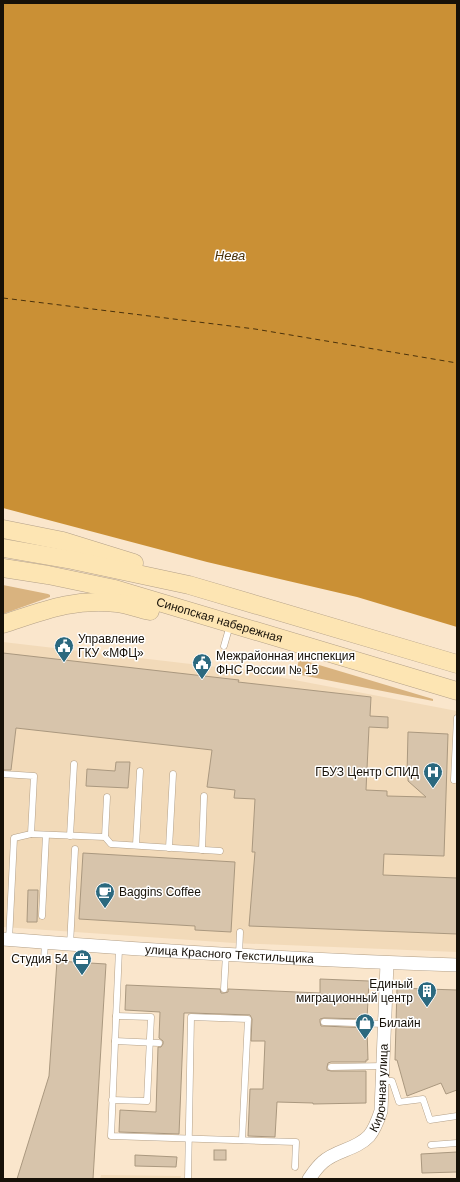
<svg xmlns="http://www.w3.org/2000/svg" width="460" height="1182" font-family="Arial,sans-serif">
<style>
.built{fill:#f2dab9}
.green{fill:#d9b37f}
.water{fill:#ca9035}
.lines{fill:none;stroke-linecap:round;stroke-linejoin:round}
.ferry{stroke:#4a320b;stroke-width:1;stroke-dasharray:5 4;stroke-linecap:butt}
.building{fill:#d7c4ab;stroke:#aa987f}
.lane-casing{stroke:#b3a088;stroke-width:7}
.street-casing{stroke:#b3a088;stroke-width:14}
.secondary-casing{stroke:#b3a088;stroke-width:19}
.lane{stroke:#fff;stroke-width:6}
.street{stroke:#fff;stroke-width:13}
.secondary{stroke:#fde5b3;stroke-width:18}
.labels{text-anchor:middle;stroke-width:3;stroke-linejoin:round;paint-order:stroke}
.street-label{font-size:12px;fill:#171108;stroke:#fff}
.poi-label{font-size:12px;fill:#171108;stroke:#fff;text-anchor:start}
.water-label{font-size:13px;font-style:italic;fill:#4a320b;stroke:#fff}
</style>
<rect width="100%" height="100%" fill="#fae6cc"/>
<g class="built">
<path d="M3 642 242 670 457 711V952L234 943 3 927Z"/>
<path d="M101 1175 181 1176 180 1179H100Z"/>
</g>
<g class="green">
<path d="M3 585 48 594 50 595V597L3 614Z"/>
<path d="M299 659 433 699V701L296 674Z"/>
</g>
<path class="water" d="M3 3H457V627L357 597 207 562 3 508Z"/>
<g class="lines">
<path class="ferry" d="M3 298 255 329 457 363"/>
</g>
<g class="building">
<path d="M3 653 239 680 238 682 371 697 370 716 388 717V728L369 727 366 790 387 791V796L426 797 408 781V775H407L408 732 448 734 444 856 384 854 383 875 457 878V934L249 926 255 852H252L255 799 234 798 235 790 207 787 212 750 16 728 11 770H3Z"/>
<path d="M116 762H130L128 788 86 786 87 769 115 771Z"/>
<path d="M83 853 235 862 231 932 195 930V926L79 919Z"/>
<path d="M28 890H38L37 922H27Z"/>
<path d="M57 961 106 964 93 1179H17L49 1076Z"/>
<path d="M320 979 369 981 367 1019 324 1018 320 1019V1022L321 1026H324L367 1028 368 1060H366V1062H331L328 1063 327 1067V1070L331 1071H366V1103L313 1104V1103L277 1102 275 1137 248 1136 250 1089H263L265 1041H251L252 1019 250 1015 191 1013H184L179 1134 119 1132 120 1110 156 1112 158 1047H161L163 1044V1041L159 1038 160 1012 125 1010 126 985 220 989 221 993H224L228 992V989L320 993Z"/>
<path d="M397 988 457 990V1090L446 1094 441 1083 407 1096 397 1060H395Z"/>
<rect x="214" y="1150" width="12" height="10"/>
<path d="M457 1152V1172L422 1173 421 1154Z"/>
<path d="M135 1155 177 1157 176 1167 135 1166Z"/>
</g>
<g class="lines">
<defs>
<g id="lane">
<path d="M224 646 230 625"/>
<path d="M3 774 34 776 31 834 14 838 9 940"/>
<path d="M454 780 457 718"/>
<path d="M31 834 105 837 111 844 220 851"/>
<path d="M70 836 74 764"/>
<path d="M105 837 107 797"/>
<path d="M136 845 140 771"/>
<path d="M169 848 173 774"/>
<path d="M202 850 204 796"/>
<path d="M42 916 46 835"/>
<path d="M70 945 75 849"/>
<path d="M119 949 111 1136 296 1142 295 1167"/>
<path d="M239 955 240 932"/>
<path d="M44 960 45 943"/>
<path d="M224 989 226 954"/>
<path d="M324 1022 384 1024"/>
<path d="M115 1041 159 1043"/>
<path d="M331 1067 383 1066"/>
<path d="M382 1081H392L399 1102 423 1099 430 1120 457 1116"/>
<path d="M112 1100 147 1101 151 1017 116 1016"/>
<path d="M431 1145 457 1143"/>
<path d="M188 1179 191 1017 248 1019 242 1140"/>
</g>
<g id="street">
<path id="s1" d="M3 939C154 951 306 960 457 965"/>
<path id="s2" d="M309 1179C313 1173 317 1167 323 1162 336 1150 356 1150 369 1136 375 1129 378 1120 381 1111L387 963"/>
</g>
<g id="secondary">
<path d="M3 529 63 541 134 563"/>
<path d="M3 548 72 560 189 585 457 664"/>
<path id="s3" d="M3 568 48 575 115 589 457 691"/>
<path d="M3 624C43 611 73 598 117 603 128 604 139 609 150 611"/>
</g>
</defs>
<use href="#lane" class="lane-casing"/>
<use href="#street" class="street-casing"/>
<use href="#secondary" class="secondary-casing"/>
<use href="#lane" class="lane"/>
<use href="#street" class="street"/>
<use href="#secondary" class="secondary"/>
</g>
<defs>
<symbol id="civic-pin" viewBox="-11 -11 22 30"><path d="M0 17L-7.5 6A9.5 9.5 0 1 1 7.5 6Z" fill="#2b697f" stroke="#fff"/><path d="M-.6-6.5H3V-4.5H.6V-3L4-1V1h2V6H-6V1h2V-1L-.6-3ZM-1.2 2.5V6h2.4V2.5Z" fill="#fff"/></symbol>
<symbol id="hospital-pin" viewBox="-11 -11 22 30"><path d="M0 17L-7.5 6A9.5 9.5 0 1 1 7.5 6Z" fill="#2b697f" stroke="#fff"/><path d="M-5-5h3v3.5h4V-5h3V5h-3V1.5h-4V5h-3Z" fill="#fff"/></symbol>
<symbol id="cafe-pin" viewBox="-11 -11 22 30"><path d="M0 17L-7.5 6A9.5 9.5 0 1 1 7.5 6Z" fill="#2b697f" stroke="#fff"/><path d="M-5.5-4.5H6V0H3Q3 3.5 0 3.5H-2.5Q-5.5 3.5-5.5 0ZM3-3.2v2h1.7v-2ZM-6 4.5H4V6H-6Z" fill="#fff"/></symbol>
<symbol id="office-pin" viewBox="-11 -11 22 30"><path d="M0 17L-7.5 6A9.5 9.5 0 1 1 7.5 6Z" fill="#2b697f" stroke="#fff"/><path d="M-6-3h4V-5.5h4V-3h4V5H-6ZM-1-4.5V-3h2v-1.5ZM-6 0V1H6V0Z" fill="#fff"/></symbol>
<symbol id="building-pin" viewBox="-11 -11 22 30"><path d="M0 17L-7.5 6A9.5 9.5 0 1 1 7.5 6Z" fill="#2b697f" stroke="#fff"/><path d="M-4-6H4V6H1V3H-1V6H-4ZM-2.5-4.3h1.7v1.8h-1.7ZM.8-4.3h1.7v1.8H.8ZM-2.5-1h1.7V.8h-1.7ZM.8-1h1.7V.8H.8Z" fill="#fff"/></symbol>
<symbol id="shop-pin" viewBox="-11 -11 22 30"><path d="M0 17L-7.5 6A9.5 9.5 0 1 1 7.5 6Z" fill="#2b697f" stroke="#fff"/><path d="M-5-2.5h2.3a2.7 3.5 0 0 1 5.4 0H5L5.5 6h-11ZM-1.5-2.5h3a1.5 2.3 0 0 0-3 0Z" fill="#fff"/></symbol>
</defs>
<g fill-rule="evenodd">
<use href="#civic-pin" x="53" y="635" width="22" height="30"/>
<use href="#civic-pin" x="191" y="652" width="22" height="30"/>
<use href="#hospital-pin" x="422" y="761" width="22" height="30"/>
<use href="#cafe-pin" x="94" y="881" width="22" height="30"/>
<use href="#office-pin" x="71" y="948" width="22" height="30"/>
<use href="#building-pin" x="416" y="980" width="22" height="30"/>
<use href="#shop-pin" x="354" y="1012" width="22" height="30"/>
</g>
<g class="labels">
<g class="street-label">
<text dy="4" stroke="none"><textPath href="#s3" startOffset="223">Синопская набережная</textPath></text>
<text dy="4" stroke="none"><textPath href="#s1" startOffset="227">улица Красного Текстильщика</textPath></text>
<text dy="4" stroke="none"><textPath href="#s2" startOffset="126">Кирочная улица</textPath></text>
</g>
<g class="poi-label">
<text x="78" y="643">Управление<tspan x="78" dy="14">ГКУ «МФЦ»</tspan></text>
<text x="216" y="660">Межрайонная инспекция<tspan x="216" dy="14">ФНС России № 15</tspan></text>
<text x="419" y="776" text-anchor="end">ГБУЗ Центр СПИД</text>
<text x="119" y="896">Baggins Coffee</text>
<text x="68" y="963" text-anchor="end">Студия 54</text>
<text x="413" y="988" text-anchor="end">Единый<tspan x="413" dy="14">миграционный центр</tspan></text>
<text x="379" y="1027">Билайн</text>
</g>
<g class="water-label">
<text x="230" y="260">Нева</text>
</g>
</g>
<rect width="460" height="1182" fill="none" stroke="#171108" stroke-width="8"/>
</svg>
